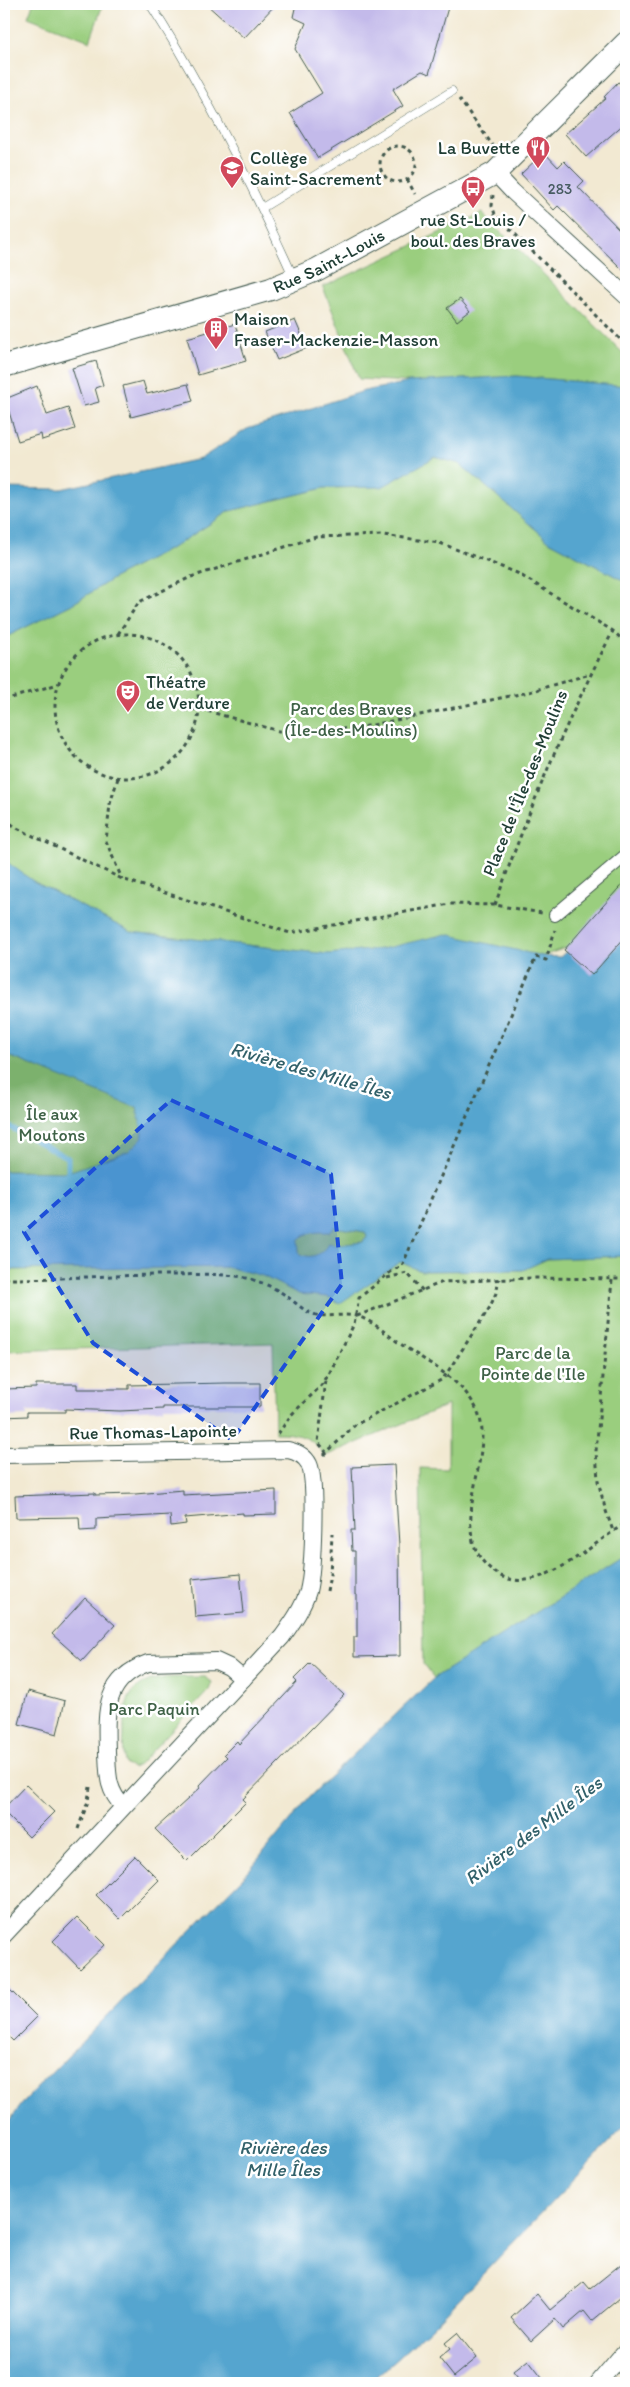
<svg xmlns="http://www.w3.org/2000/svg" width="630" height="2387" font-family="Itim,sans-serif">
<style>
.green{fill:#9ace7e;stroke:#5c8659}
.forest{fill:#7bb16d;stroke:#4d7750}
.water{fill:#55a5cf;stroke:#3a7182;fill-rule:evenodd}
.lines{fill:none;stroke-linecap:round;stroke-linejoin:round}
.stream{stroke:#55a5cf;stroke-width:5}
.building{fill:#c3baea}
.service-casing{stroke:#3f574c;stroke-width:9}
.pedestrian-casing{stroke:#3f574c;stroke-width:14}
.minor-casing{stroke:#3f574c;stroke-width:18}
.secondary-casing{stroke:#3f574c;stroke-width:24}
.path{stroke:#3f574c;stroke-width:3;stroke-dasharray:4 4;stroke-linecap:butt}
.service{stroke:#fff;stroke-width:8}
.pedestrian{stroke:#fff;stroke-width:12}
.minor{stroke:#fff;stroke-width:16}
.secondary{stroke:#fff;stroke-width:22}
.marked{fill:#1d4ed8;fill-opacity:0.2;stroke:#1d4ed8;stroke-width:4;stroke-dasharray:10 6;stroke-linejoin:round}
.labels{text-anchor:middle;stroke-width:5;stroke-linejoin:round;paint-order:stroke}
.number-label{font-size:15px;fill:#485c62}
.poi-label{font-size:18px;fill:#1f3d34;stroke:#fff;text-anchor:start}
.street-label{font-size:18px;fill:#1f3d34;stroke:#fff}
.park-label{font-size:18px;fill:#3e6146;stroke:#fff}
.water-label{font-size:19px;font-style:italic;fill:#32616a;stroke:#fff}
</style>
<rect width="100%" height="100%" fill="#fff"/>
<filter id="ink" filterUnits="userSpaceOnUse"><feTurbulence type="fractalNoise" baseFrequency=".02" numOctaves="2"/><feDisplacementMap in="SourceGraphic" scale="10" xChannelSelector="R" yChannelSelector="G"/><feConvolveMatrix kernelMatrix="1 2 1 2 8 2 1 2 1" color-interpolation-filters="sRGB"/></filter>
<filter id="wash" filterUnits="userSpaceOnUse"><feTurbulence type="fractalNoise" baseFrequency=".0096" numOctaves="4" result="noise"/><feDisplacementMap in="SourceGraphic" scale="20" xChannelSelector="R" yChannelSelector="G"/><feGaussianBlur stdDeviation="1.12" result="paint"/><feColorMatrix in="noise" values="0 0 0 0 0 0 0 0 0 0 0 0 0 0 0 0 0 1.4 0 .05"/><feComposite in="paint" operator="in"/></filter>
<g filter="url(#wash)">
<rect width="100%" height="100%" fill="#f2e9d2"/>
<g class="green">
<path d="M33 4H93L102 7 90 41 28 17Z"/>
<path d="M482 213 626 356V386L517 376 410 382 359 379 323 287Z"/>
<path d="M435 457 460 464 549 541 626 582V910L601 935 543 956 446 935 382 949 328 954 131 932 33 881 4 861V638L74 603 117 576 172 548 230 511 324 488 382 487Z"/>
<path d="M626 1256V1555L434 1678 423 1664 420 1468 448 1469V1405L325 1456C312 1436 298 1433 275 1433L273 1343 4 1351V1270L228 1267 263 1276 299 1294 329 1297 339 1303 400 1262 421 1271 523 1270 547 1259Z"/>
<path d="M205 1677 212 1682 209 1690 139 1765 133 1768 126 1765C122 1755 124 1740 124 1730 122 1671 161 1678 205 1677Z"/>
</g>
<g class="forest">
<path d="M4 1054 138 1108 143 1137 130 1151 68 1172 4 1171Z"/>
<path d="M334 1227 365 1232 367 1237 363 1242 336 1245 329 1243C322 1254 311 1261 299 1253L298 1240C307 1231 317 1232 329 1232Z"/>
</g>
<g class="water">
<path d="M517 376 626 386V582L549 541 460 464 435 457 382 487 324 488 230 511 172 548 117 576 74 603 4 638V488L61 489 200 459 247 429 364 391 410 382Z"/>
<path d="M4 860 33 881 131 932 328 954 382 949 446 934 542 956 560 957 574 945 601 935 626 910V1256L547 1259 523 1270 421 1271 400 1262 339 1304 329 1297 299 1294 263 1276 228 1267 4 1270V1171L68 1172 129 1151 143 1137 137 1108 4 1054ZM334 1227 365 1232 367 1237 363 1242 336 1245 329 1243C322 1254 311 1261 299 1253L298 1240C307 1231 317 1232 329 1232Z"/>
<path d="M626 1555V2125L433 2326 370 2383H4V2128L26 2099 245 1875 311 1795 434 1678Z"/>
</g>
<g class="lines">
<path class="stream" d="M4 1124 68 1158V1172"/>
</g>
<g id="blocks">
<g class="building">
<path d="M206 4H276L244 38Z"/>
<path d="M296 4H449L429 74 422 71 393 89 403 106 318 158 290 113 322 93 295 49 306 23 293 17Z"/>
<path d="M618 82 626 87V122L586 157 565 134 606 98 604 97Z"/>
<path d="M544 152 558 167 564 161 584 181 578 187 626 236V273L558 206 554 210 521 174Z"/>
<path d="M460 299 470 311 457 321 447 308Z"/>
<path d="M295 320 307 348 277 360 265 332Z"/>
<path d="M235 324 246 361 198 375 187 338Z"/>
<path d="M96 361 103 385 95 388 99 402 84 406 72 368Z"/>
<path d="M143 381 147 394 188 384 193 401 131 417 123 386Z"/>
<path d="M37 386 47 415 68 408 75 429 42 440 41 434 18 441 5 399Z"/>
<path d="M626 880V936L592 975 564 950Z"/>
<path d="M226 1383H260V1407H163V1409L120 1411 65 1409V1412H27V1416L4 1417V1389L36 1388V1384H77V1389H129V1385Z"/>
<path d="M394 1465 399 1545 400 1656 354 1657V1637H357V1595H355V1551H352L351 1530H355L352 1467Z"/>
<path d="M183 1490V1495L276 1490V1514L243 1515V1513L185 1518 186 1524 171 1526 170 1515 96 1519V1530L80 1531 79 1517 16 1518 15 1496 95 1493V1495L135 1494Z"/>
<path d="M240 1574 244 1613 195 1617 192 1579Z"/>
<path d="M85 1598 115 1625 82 1661 52 1634Z"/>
<path d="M310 1663 344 1695 243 1799 246 1802 187 1861 155 1829 200 1788 199 1786 227 1757 224 1754 237 1741 239 1744 297 1682 294 1679Z"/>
<path d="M28 1691 65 1701 57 1734 19 1724Z"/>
<path d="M26 1785 54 1812 29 1837 4 1812V1808Z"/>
<path d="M135 1856 159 1880 120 1919 96 1895Z"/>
<path d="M77 1917 105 1945 80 1969 53 1941Z"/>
<path d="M4 1984 37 2017 13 2041 4 2032Z"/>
<path d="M626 2260V2293L592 2321 584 2311 563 2329 555 2319 531 2341 511 2318 537 2294 550 2310 584 2282 590 2289Z"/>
<path d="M457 2333 477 2358 454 2377 439 2358 450 2349 445 2343Z"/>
<path d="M528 2360 546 2383H522L513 2372Z"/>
</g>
</g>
</g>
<g filter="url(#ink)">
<use href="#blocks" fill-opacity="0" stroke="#3f574c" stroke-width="1"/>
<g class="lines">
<defs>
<g id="service">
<path d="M150 4C205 90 251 183 293 276"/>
<path d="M262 208 452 91"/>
</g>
<path id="pedestrian" d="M555 915 626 855"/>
<g id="minor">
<path d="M495 173 512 191 626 296"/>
<path d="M4 1455 288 1450C297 1452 305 1456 309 1464 317 1481 313 1571 308 1591 303 1608 292 1623 282 1637L4 1935"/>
<path d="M123 1806C107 1790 108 1774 107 1752 106 1713 103 1679 148 1663L216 1661 229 1667 243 1679"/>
<path d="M598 2383 626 2350"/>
</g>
<g id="secondary">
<path id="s1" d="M4 366 271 289 316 270 495 173 626 43"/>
</g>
</defs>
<use href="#service" class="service-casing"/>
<use href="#pedestrian" class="pedestrian-casing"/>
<use href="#minor" class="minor-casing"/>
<use href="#secondary" class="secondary-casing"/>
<g class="path">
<path d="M459 99 494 147"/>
<circle cx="398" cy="164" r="18"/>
<path d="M407 179 415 194"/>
<path d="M493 195 492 206 495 214 626 345"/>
<path d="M118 634 139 602 191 577 316 537 383 535 440 543 517 573 613 631 626 643"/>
<circle cx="127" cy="706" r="72"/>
<path d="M4 700 58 684"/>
<path d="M184 710 200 709 279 731 358 728 529 692 590 674"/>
<path d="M118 778 110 804 106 841 122 879"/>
<path d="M4 819 17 828 122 879 290 933 450 904 495 905 542 913"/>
<path d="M495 905C528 811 567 719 613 631"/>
<path d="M387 1278 407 1273 423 1291"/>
<path d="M4 1279C58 1279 113 1275 168 1275 190 1275 213 1273 235 1276 254 1278 275 1287 289 1298 296 1303 302 1309 310 1313 324 1319 341 1313 356 1316 373 1320 388 1336 402 1345 434 1367 483 1390 482 1435 482 1480 449 1542 496 1573 536 1601 593 1542 626 1523"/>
<path d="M612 1280 596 1451 598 1481 605 1508 613 1531"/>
<path d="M357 1316 443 1282 532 1278 626 1279"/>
<path d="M326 1381 318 1442 326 1452"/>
<path d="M278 1434 291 1415 322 1385 330 1372 354 1324 359 1298 392 1271 402 1266 536 957 546 960 555 930"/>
<path d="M324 1455 355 1425 443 1379 490 1307 496 1293 499 1279"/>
<path d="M327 1591 330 1575 332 1533"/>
<path d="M78 1829 88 1801 90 1787"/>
</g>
<use href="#service" class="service"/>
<use href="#pedestrian" class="pedestrian"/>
<use href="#minor" class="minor"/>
<use href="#secondary" class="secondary"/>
</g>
</g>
<path class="marked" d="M171 1100 331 1174 342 1284 232 1440 93 1343 24 1232Z"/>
<defs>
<symbol id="restaurant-pin" viewBox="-11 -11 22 30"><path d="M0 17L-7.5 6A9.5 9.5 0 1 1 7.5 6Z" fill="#d1495b" stroke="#fff"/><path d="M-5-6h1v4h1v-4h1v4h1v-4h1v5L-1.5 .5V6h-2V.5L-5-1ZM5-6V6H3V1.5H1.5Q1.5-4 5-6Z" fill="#fff"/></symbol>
<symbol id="school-pin" viewBox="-11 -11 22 30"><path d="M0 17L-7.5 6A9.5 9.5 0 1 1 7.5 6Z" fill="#d1495b" stroke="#fff"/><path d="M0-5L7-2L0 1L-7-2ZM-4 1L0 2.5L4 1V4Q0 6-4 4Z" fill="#fff"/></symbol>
<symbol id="bus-pin" viewBox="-11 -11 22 30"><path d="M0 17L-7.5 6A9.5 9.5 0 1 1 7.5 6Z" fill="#d1495b" stroke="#fff"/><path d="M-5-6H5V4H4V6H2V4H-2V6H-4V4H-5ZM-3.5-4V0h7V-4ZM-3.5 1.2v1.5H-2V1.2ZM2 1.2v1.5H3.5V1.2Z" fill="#fff"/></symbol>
<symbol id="building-pin" viewBox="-11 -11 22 30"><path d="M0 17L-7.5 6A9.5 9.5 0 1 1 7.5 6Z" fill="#d1495b" stroke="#fff"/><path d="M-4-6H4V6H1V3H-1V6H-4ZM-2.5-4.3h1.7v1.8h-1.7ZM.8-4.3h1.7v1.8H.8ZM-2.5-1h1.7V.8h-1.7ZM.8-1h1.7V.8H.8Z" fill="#fff"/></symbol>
<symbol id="theatre-pin" viewBox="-11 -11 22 30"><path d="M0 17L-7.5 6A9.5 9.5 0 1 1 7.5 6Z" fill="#d1495b" stroke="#fff"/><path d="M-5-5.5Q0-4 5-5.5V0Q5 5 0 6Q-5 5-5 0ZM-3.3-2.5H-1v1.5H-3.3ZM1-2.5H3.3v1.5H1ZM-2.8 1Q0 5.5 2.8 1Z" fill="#fff"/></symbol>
</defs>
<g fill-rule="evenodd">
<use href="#restaurant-pin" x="524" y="134" width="28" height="38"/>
<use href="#school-pin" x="218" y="154" width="28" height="38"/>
<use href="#bus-pin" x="459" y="174" width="28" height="38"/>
<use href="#building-pin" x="202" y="315" width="28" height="38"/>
<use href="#theatre-pin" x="114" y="678" width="28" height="38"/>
</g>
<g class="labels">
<g class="number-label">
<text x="560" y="194">283</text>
</g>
<g class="poi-label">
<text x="520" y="154" text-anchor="end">La Buvette</text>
<text x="250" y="164">Collège<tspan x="250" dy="21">Saint-Sacrement</tspan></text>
<text x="473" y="226" text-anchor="middle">rue St-Louis /<tspan x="473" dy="21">boul. des Braves</tspan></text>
<text x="234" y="325">Maison<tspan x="234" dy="21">Fraser-Mackenzie-Masson</tspan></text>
<text x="146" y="688">Théatre<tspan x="146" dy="21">de Verdure</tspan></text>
</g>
<g class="street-label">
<text dy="6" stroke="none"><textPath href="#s1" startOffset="342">Rue Saint-Louis</textPath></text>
<text transform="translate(525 783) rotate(-68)" y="6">Place de l'Île-des-Moulins</text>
<text transform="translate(153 1432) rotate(-1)" y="6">Rue Thomas-Lapointe</text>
</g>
<g class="park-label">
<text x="351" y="715">Parc des Braves<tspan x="351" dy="21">(Île-des-Moulins)</tspan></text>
<text x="52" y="1120">Île aux<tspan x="52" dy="21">Moutons</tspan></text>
<text x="533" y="1359">Parc de la<tspan x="533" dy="21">Pointe de l'Ile</tspan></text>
<text x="154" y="1715">Parc Paquin</text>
</g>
<g class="water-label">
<text transform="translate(311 1070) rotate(16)" y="7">Rivière des Mille Îles</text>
<text transform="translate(533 1830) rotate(-37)" y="7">Rivière des Mille Îles</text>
<text x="283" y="2154">Rivière des<tspan x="283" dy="22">Mille Îles</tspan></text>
</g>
</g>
<rect width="630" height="2387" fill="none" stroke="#fff" stroke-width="20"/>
</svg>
